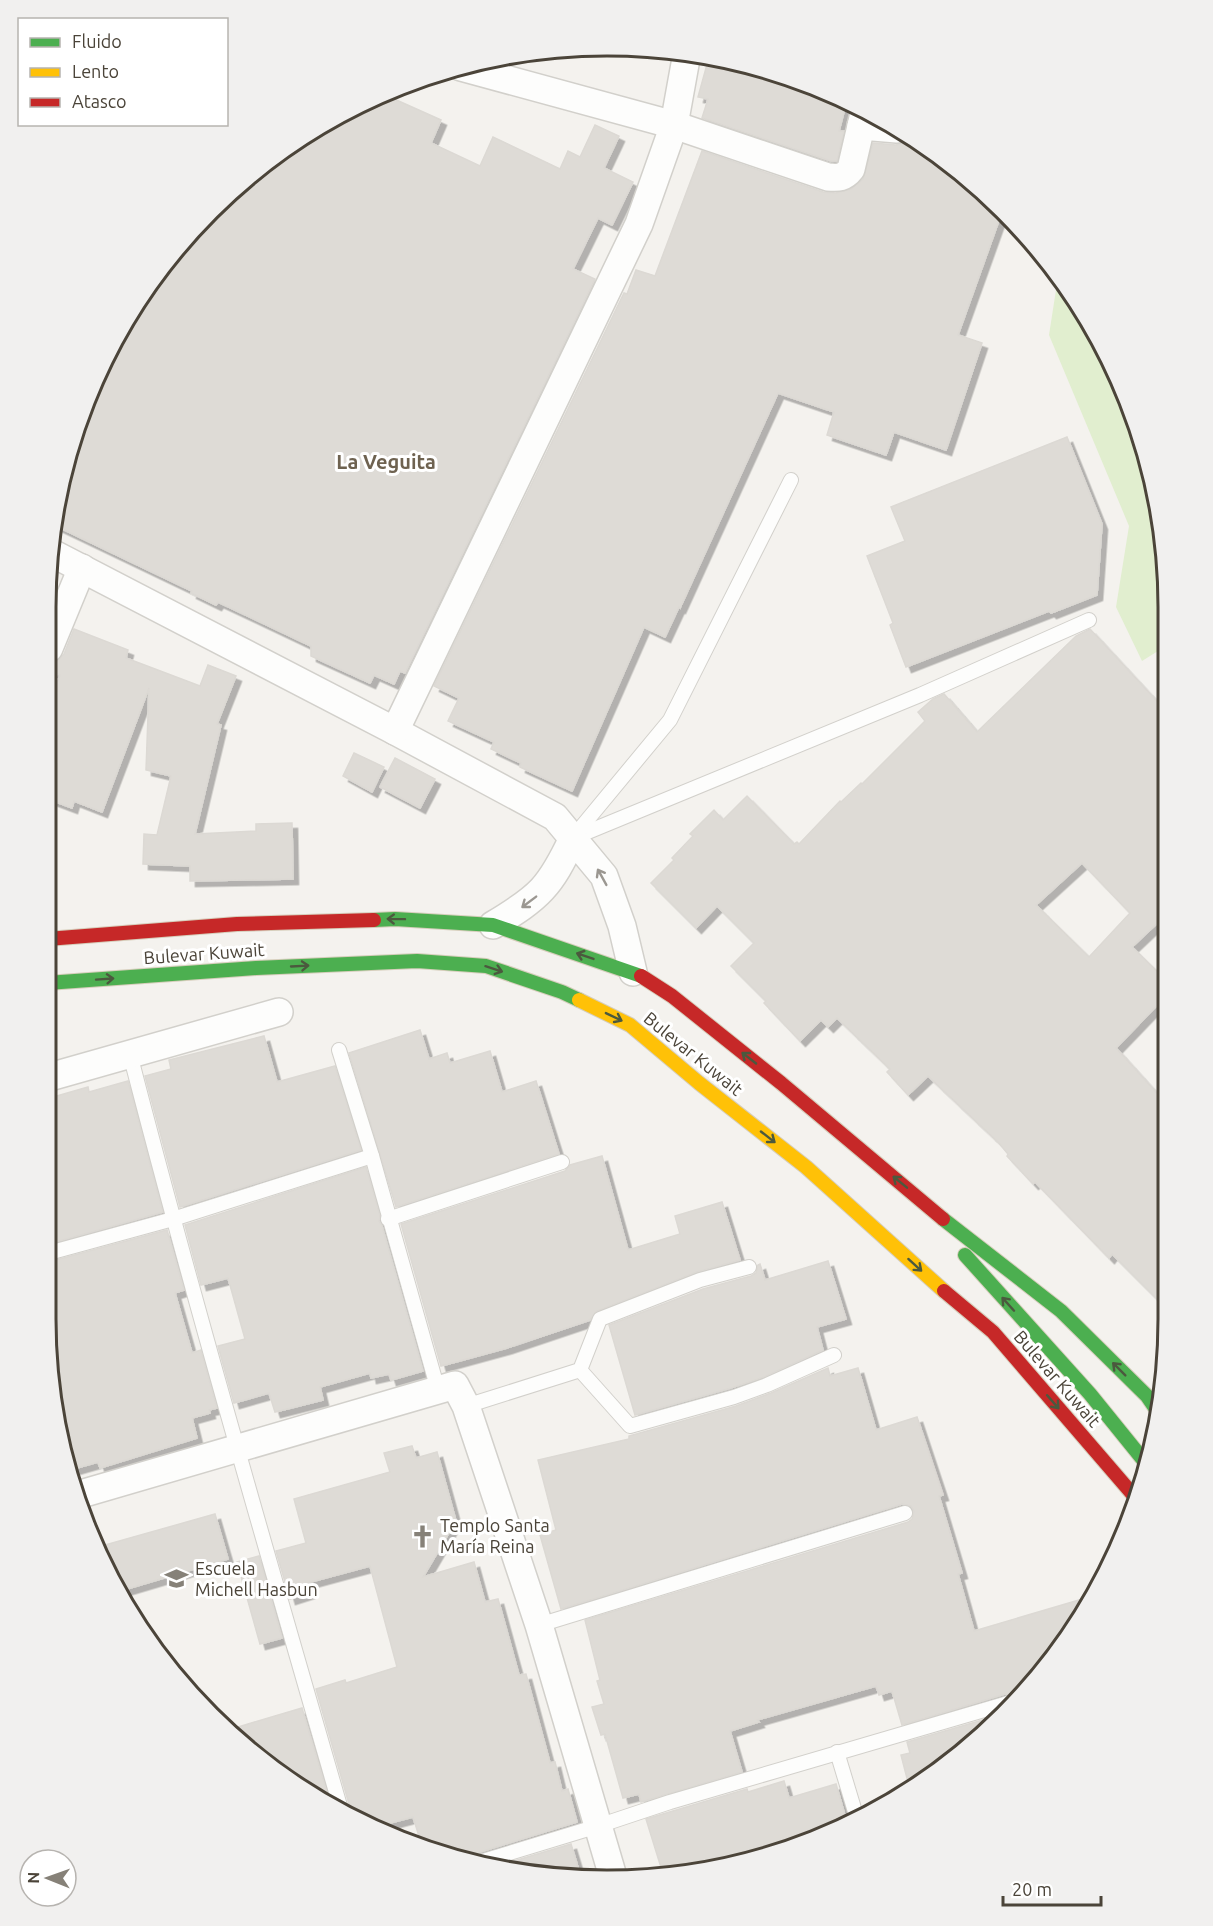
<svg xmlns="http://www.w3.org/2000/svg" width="1213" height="1926" font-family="Ubuntu,sans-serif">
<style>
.green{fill:#e1eecf}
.building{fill:#dedbd6;stroke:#dcd9d4;stroke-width:1.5;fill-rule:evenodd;filter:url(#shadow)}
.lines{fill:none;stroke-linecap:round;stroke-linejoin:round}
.lane-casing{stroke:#d2d0cb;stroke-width:16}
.street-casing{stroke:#d2d0cb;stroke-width:30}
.fast-casing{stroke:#d6cebb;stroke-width:16}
.slow-casing{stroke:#d6cebb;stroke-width:16}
.jam-casing{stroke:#d6cebb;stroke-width:16}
.lane{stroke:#fdfdfc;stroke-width:14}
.street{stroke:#fdfdfc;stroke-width:27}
.fast{stroke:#4caf50;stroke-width:14}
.slow{stroke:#ffc107;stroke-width:14}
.jam{stroke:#c62828;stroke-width:14}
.oneway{stroke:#9b9791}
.oneway2{stroke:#4b593e}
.labels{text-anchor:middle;stroke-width:6;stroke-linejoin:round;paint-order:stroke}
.street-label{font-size:18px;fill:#4b4439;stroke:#fff}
.poi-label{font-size:18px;fill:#4b4439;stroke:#fff;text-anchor:start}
.neighbourhood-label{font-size:20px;font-weight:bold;fill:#6e6250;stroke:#fff}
.rim{fill:none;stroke:#4b4439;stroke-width:3}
</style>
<defs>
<filter id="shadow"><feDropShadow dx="5.5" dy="5.5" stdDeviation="0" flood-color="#0004"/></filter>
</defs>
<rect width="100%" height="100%" fill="#f4f2ee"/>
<path class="green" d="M1058 277 1093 326 1138 426 1167 569 1166 646 1142 661 1116 607 1129 526 1049 335Z"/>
<g class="building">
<path d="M709 57 752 64 847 100 839 131H844L837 161H831L702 118 708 99 698 97Z"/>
<path d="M383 94 441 120 431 143 480 166 493 137 560 169 568 151 580 157 595 125 619 136 604 168 633 182 612 225 598 218 573 269 595 279 405 673 400 671 394 684 374 675 370 683 311 656V646L218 602 216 605 191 593 192 591 52 524 88 392 161 264 237 184 326 120Z"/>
<path d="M905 142 923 145 949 161 1002 212 958 335 982 343 946 450 894 432 886 455 827 435 834 412 778 393 680 608 679 607 665 637 644 627 572 791 520 767 521 763 491 749 494 742 448 721 459 698 434 686 624 293 627 294 636 270 655 276 702 151 823 192 836 193 851 189 863 179 873 143 896 145Z"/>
<path d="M1067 437 1102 524 1097 595 1051 613 1049 611 906 667 890 625 893 623 867 556 905 541 891 507Z"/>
<path d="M74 629 128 650 126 658 200 686 208 665 236 676 217 724 221 725 195 834 256 831V824L292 823 293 879 190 881V866L143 864 144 834 157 835 171 776 146 770 149 688 102 812 74 801 72 808 48 799 49 704 60 675 52 672 56 662 64 654Z"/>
<path d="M1090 629 1166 711 1165 916 1132 947 1165 979V997L1116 1048 1164 1101V1306L1112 1254 1109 1258 1035 1182 1033 1184 1007 1156 1008 1154 998 1142 928 1076 908 1095 887 1072 890 1069 837 1018 828 1027 821 1020 800 1041 764 1003 766 1001 731 966 754 943 717 906 696 928 651 883 674 860 672 858 693 836 690 834 714 810 723 820 747 796 794 844 797 842 799 844 840 801 841 802 861 783 862 784 925 721 918 712 933 699 944 694 977 732 1076 636ZM1082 863 1130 913 1089 957 1036 905Z"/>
<path d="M354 753 384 767 372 792 343 776Z"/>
<path d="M395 758 435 779 420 808 380 787Z"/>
<path d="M420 1030 429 1059 447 1053 450 1063 490 1051 502 1092 536 1081 559 1154 396 1207 349 1053Z"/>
<path d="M264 1036 277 1082 335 1066 361 1150 180 1207 145 1076 171 1069 169 1060Z"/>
<path d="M128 1081 163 1212 45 1245 46 1099 88 1087 89 1092Z"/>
<path d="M602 1156 628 1250 680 1234 675 1216 722 1202 740 1260 697 1272 597 1311 590 1320 507 1348 441 1366 401 1224 565 1171 570 1165Z"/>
<path d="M366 1167 380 1216 379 1221 382 1226 423 1371 391 1380 389 1374 371 1378 370 1373 320 1387 323 1400 275 1412 269 1393 234 1403 218 1346 245 1339 228 1278 201 1285 185 1225Z"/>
<path d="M167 1230 184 1290 175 1293 192 1353 201 1350 217 1408 209 1410 210 1413 192 1418 197 1438 100 1468 98 1462 70 1470 45 1320V1263Z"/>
<path d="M828 1261 846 1319 817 1327 823 1350 764 1377 731 1388 635 1415 609 1325 703 1289 751 1276 756 1273 758 1265 760 1264 765 1280Z"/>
<path d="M828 1368 830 1376 858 1368 876 1430 917 1417 943 1495 939 1496 962 1573 958 1574 974 1631 1089 1597 1052 1662 1014 1697 1005 1694 902 1725 892 1691 879 1695 876 1686 757 1720 759 1722 730 1731 742 1772 641 1802 639 1794 623 1798 605 1734 601 1735 592 1707 604 1704 597 1681 600 1680 585 1620 908 1522 912 1519 914 1511 911 1506 902 1504 561 1609 540 1535 556 1530 538 1460 629 1439V1436L736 1406 771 1393Z"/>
<path d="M412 1446 416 1458 437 1452 456 1521 423 1577 474 1562 485 1602 498 1599 519 1675 526 1674 550 1763 555 1762 562 1791 568 1789 577 1822 480 1852 474 1859 423 1849 413 1817 379 1826 348 1810 349 1804 316 1689 345 1680 346 1683 397 1667 370 1566 307 1583 309 1593 290 1599 276 1551 306 1543 294 1499 390 1472 384 1453Z"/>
<path d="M215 1514 228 1559 120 1591 98 1547Z"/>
<path d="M259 1556 282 1638 260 1644 237 1562Z"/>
<path d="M302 1708 304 1715 329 1799 265 1765 231 1729Z"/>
<path d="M993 1717 918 1787 910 1790 901 1755 910 1753 907 1742Z"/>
<path d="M784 1781 789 1798 836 1784 846 1819 790 1845 752 1856 754 1861 752 1862 663 1874 646 1819 747 1789 748 1792Z"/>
<path d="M571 1844 581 1877 504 1864Z"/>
</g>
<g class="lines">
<defs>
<g id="lane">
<path d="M574 836 670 720 791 480"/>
<path d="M573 838 920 695 1089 620"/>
<path d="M339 1050 372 1156 438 1390"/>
<path d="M130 1054C195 1306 268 1556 340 1806"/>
<path d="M388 1219 562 1162"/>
<path d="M45 1254 173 1219 372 1156"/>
<path d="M580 1370 630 1426 734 1397 767 1385 834 1355"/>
<path d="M466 1406 580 1370 600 1319 700 1280 749 1267"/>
<path d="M539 1625 905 1513"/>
<path d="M837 1752 856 1815"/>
<path d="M483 1861 598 1826 670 1802 1008 1703"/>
</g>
<g id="street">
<path d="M461 67 674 125 828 177C838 178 844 178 851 169L865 109"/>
<path d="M861 126 897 129"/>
<path d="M50 552 395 731 555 817 604 876 622 926 633 972"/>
<path d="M49 648 82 568"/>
<path d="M395 731 639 224 674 125 687 53"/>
<path d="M493 925C540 897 550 887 573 838"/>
<path d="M46 1078 279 1012"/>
<path d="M74 1496 455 1385 466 1406 539 1625 614 1880"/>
</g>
<g id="fast">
<path d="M374 920 395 919 493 925 641 976"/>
<path d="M47 983 256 968 417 961 486 966 562 992 579 1000"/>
<path d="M943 1219 1061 1311 1147 1396 1158 1412"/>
<path d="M965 1255 1090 1394 1145 1462"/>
</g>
<path id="slow" d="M579 1000 630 1025 699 1083 806 1167 944 1291"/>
<g id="jam">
<path d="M47 939 237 924 374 920"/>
<path d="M641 976 672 996 781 1083 943 1219"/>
<path d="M944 1291 993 1332 1135 1497"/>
</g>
</defs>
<use href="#lane" class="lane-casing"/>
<use href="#street" class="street-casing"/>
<use href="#fast" class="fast-casing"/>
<use href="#slow" class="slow-casing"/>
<use href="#jam" class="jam-casing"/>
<use href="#lane" class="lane"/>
<use href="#street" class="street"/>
<use href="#fast" class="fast"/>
<use href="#slow" class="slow"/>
<use href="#jam" class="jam"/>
</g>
<defs><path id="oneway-shaft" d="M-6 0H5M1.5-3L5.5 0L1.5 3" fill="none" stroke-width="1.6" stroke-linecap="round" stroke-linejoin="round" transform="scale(1.5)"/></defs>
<g class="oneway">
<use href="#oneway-shaft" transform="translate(602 877) rotate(-119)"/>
<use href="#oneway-shaft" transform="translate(529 902) rotate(143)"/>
</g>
<g class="oneway2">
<use href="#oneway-shaft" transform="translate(396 919) rotate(-179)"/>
<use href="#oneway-shaft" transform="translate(585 956) rotate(-161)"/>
<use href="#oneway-shaft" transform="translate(300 966) rotate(-3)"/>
<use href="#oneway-shaft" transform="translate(494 969) rotate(18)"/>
<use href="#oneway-shaft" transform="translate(105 979) rotate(-4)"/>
<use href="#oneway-shaft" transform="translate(614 1017) rotate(26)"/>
<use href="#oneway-shaft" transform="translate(749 1058) rotate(-142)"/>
<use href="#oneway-shaft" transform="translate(768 1137) rotate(38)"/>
<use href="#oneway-shaft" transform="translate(900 1182) rotate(-141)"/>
<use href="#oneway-shaft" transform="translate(915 1265) rotate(42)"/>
<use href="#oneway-shaft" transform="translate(1008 1304) rotate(-132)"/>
<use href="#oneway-shaft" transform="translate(1119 1369) rotate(-135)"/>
<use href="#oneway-shaft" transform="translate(1053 1402) rotate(49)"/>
</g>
<defs>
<symbol id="church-bare" viewBox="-9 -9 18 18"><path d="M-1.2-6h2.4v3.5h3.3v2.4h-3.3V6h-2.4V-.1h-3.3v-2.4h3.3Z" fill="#868178" stroke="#fff" stroke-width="2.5" paint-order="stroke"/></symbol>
<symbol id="school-bare" viewBox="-9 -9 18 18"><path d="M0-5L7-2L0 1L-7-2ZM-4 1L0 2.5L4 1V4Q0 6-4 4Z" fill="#868178" stroke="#fff" stroke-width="2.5" paint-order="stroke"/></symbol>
</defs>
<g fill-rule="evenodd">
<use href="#church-bare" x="406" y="1520" width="33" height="33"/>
<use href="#school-bare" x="160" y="1562" width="33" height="33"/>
</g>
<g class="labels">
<g class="street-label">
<text transform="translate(204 954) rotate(-4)" y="6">Bulevar Kuwait</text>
<text transform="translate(693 1054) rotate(39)" y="6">Bulevar Kuwait</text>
<text transform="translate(1057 1379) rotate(49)" y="6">Bulevar Kuwait</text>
</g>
<g class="poi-label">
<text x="440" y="1532">Templo Santa<tspan x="440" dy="21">María Reina</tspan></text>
<text x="195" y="1575">Escuela<tspan x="195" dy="21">Michell Hasbun</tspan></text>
</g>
<g class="neighbourhood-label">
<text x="386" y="469">La Veguita</text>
</g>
</g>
<path d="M0 0H1213V1926H0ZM607 56H607A551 551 0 0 1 1158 607V1319A551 551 0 0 1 607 1870H607A551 551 0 0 1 56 1319V607A551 551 0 0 1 607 56Z" fill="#f1f0ef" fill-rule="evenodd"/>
<path class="rim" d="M607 56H607A551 551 0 0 1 1158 607V1319A551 551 0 0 1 607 1870H607A551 551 0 0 1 56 1319V607A551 551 0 0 1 607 56Z"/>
<rect x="18" y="18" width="210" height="108" fill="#ffffff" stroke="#b7b4b0" stroke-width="1.5"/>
<rect x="30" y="38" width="30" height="9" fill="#4caf50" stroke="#b7b4b0" stroke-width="1.5"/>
<text x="72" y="48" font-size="18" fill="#4b4439">Fluido</text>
<rect x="30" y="68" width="30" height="9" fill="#ffc107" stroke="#b7b4b0" stroke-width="1.5"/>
<text x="72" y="78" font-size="18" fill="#4b4439">Lento</text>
<rect x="30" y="98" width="30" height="9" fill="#c62828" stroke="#b7b4b0" stroke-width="1.5"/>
<text x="72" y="108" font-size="18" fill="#4b4439">Atasco</text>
<g transform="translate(48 1878) rotate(271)"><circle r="28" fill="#ffffff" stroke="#b7b4b0" stroke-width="1.5"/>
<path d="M0-4.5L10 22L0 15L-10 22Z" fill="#868178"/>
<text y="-9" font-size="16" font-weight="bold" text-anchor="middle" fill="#4b4439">N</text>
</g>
<path d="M1003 1896v9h98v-9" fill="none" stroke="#4b4439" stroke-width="3"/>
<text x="1012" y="1896" font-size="18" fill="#4b4439" stroke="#ffffff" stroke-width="4.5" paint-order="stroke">20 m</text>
</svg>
